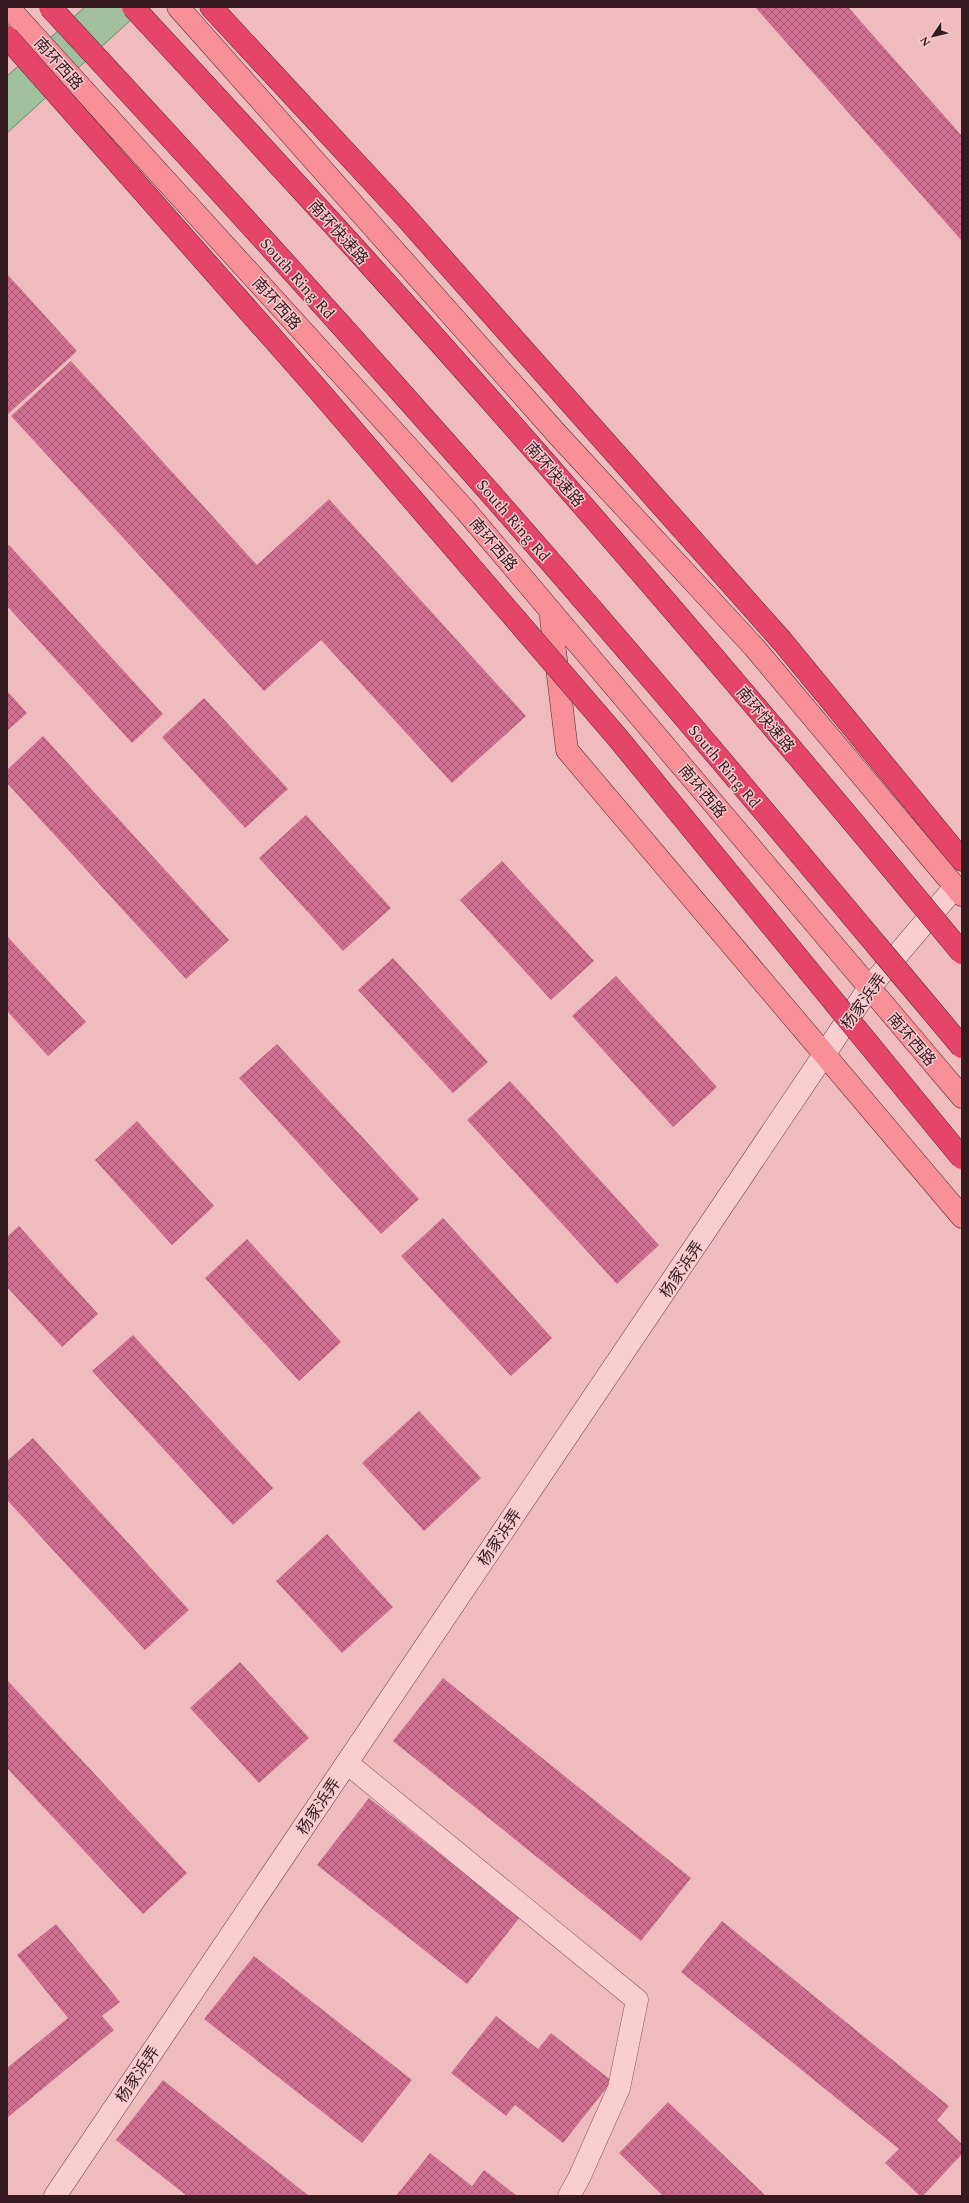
<svg xmlns="http://www.w3.org/2000/svg" width="969" height="2203" font-family="Spectral,'Noto Sans SC',serif">
<style>
.water{fill:#a1bf9f;stroke:#688d67}
.building{fill:url(#building-cross-hatch)}
.lines{fill:none;stroke-linecap:round;stroke-linejoin:round}
.street-casing{stroke:#865460;stroke-width:23}
.secondary-casing{stroke:#683845;stroke-width:23}
.primary-casing{stroke:#532936;stroke-width:23}
.highway-casing{stroke:#532936;stroke-width:23}
.street{stroke:#faced1;stroke-width:22}
.secondary{stroke:#faced1;stroke-width:22}
.primary{stroke:#f68f98;stroke-width:22}
.highway{stroke:#e44568;stroke-width:22}
.highway-bridge-casing{stroke:#532936;stroke-width:23;stroke-linecap:butt}
.highway-bridge{stroke:#e44568;stroke-width:22}
.labels{text-anchor:middle;stroke-width:3;stroke-linejoin:round;paint-order:stroke}
.street-label{font-size:16px;fill:#351a22;stroke:#f6cacd}
</style>
<defs>
<pattern id="building-cross-hatch" width="8" height="8" patternUnits="userSpaceOnUse"><rect width="8" height="8" fill="#cf6f91"/><path d="M0 0l8 8M0 8l8-8" fill="none" stroke="#a95a76"/></pattern>
</defs>
<rect width="100%" height="100%" fill="#efbbbe"/>
<path class="water" d="M85 7H145L7 133V76Z"/>
<g class="building">
<path d="M755 7H848L962 136V241Z"/>
<path d="M7 274 77 351 7 415Z"/>
<path d="M71 361 257 565 329 499 526 716 452 783 321 640 264 691 11 416Z"/>
<path d="M9 545 163 714 132 743 7 606V547Z"/>
<path d="M7 691 27 713 7 731Z"/>
<path d="M204 698 288 789 245 828 162 737Z"/>
<path d="M43 736 229 940 186 979 7 783V770Z"/>
<path d="M306 815 391 908 343 951 259 858Z"/>
<path d="M502 861 594 961 551 1000 460 900Z"/>
<path d="M7 936 86 1022 48 1056 7 1011Z"/>
<path d="M393 958 488 1062 453 1093 358 990Z"/>
<path d="M616 976 717 1087 673 1127 572 1016Z"/>
<path d="M277 1044 419 1199 381 1234 239 1078Z"/>
<path d="M510 1081 659 1245 617 1284 467 1120Z"/>
<path d="M137 1121 214 1206 172 1245 95 1160Z"/>
<path d="M443 1218 552 1338 511 1376 401 1256Z"/>
<path d="M19 1226 98 1314 62 1347 7 1287V1237Z"/>
<path d="M247 1239 341 1342 299 1381 205 1278Z"/>
<path d="M133 1335 273 1488 233 1525 92 1371Z"/>
<path d="M419 1411 481 1478 424 1531 362 1463Z"/>
<path d="M33 1438 189 1610 145 1650 7 1500V1461Z"/>
<path d="M327 1534 393 1607 342 1653 276 1581Z"/>
<path d="M240 1662 309 1738 259 1783 190 1708Z"/>
<path d="M443 1678 691 1878 641 1941 393 1741Z"/>
<path d="M7 1680 187 1873 143 1914 7 1768Z"/>
<path d="M369 1798 520 1917 467 1984 317 1865Z"/>
<path d="M722 1921 949 2106 937 2120 962 2144V2154L923 2196H920L885 2163 899 2149 681 1972Z"/>
<path d="M56 1924 120 2002 102 2016 114 2030 7 2118V2068L68 2018 17 1955Z"/>
<path d="M254 1956 412 2080 362 2143 204 2019Z"/>
<path d="M496 2016 538 2049 551 2033 612 2081 563 2143 515 2105 506 2116 451 2073Z"/>
<path d="M163 2080 309 2196H187L116 2140Z"/>
<path d="M668 2102 766 2196H663L619 2153Z"/>
<path d="M430 2153 472 2186 484 2170 517 2196H396Z"/>
</g>
<g class="lines">
<defs>
<path id="street" d="M347 1763 637 2000 619 2088 579 2178 569 2196"/>
<path id="secondary" d="M55 2196 869 988 955 887"/>
<g id="primary">
<path d="M8 7 466 511 962 1097"/>
<path d="M178 7 557 434 754 647 962 895"/>
<path d="M550 610 567 750 962 1217"/>
</g>
<path id="highway" d="M211 7 401 212 782 641 962 860"/>
</defs>
<use href="#street" class="street-casing"/>
<use href="#secondary" class="secondary-casing"/>
<use href="#primary" class="primary-casing"/>
<use href="#highway" class="highway-casing"/>
<use href="#street" class="street"/>
<use href="#secondary" class="secondary"/>
<use href="#primary" class="primary"/>
<use href="#highway" class="highway"/>
<defs>
<g id="highway-bridge">
<path d="M50 7C258 231 463 458 662 691 763 809 862 928 962 1047"/>
<path d="M133 7C209 89 285 171 360 254 566 482 766 716 962 953"/>
<path d="M7 37 314 385 617 737 962 1158"/>
</g>
</defs>
<use href="#highway-bridge" class="highway-bridge-casing"/>
<use href="#highway-bridge" class="highway-bridge"/>
</g>
<g class="labels">
<g class="street-label">
<text transform="translate(59 63) rotate(48)" y="6">南环西路</text>
<text transform="translate(339 232) rotate(48)" y="6">南环快速路</text>
<text transform="translate(298 278) rotate(48)" y="6">South Ring Rd</text>
<text transform="translate(277 303) rotate(48)" y="6">南环西路</text>
<text transform="translate(555 474) rotate(49)" y="6">南环快速路</text>
<text transform="translate(514 520) rotate(49)" y="6">South Ring Rd</text>
<text transform="translate(494 544) rotate(50)" y="6">南环西路</text>
<text transform="translate(766 719) rotate(50)" y="6">南环快速路</text>
<text transform="translate(725 766) rotate(50)" y="6">South Ring Rd</text>
<text transform="translate(703 791) rotate(50)" y="6">南环西路</text>
<text transform="translate(863 1001) rotate(-54)" y="6">杨家浜弄</text>
<text transform="translate(912 1039) rotate(49)" y="6">南环西路</text>
<text transform="translate(681 1269) rotate(-56)" y="6">杨家浜弄</text>
<text transform="translate(499 1537) rotate(-56)" y="6">杨家浜弄</text>
<text transform="translate(318 1806) rotate(-56)" y="6">杨家浜弄</text>
<text transform="translate(137 2074) rotate(-56)" y="6">杨家浜弄</text>
</g>
</g>
<rect width="969" height="2203" fill="none" stroke="#351a22" stroke-width="16"/>
<g transform="translate(933 36) rotate(235)" stroke="#f6cacd" stroke-width="3" paint-order="stroke">
<path d="M0-3L7 15L0 10L-7 15Z" fill="#351a22"/>
<text y="-6" font-size="11" font-weight="bold" text-anchor="middle" fill="#351a22">N</text>
</g>
</svg>
